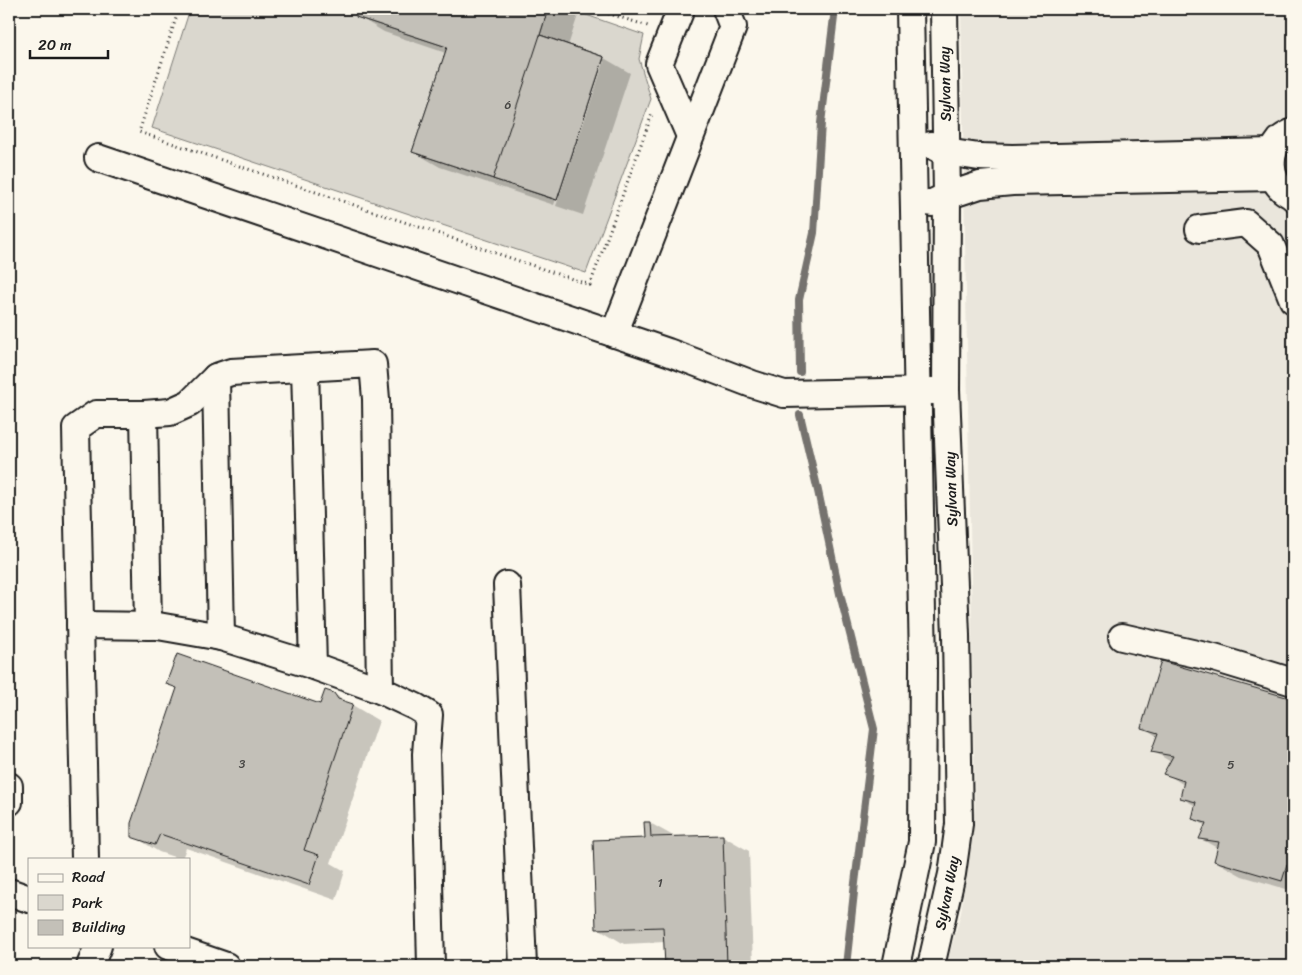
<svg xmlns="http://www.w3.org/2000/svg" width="1302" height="975" font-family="Sriracha,sans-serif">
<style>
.built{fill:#eae6dc}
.green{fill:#dad7ce;stroke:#7b7a75}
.shadow{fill:#0003}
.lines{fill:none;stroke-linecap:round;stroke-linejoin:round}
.stream{stroke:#74726e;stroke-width:8}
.building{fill:#c3c0b8;stroke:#1c1c1c}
.minor-casing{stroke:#1c1c1c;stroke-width:30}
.path{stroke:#1c1c1c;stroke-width:3;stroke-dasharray:1 4;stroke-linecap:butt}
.minor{stroke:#fbf7ec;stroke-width:26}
.labels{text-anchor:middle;stroke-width:4;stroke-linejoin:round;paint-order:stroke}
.number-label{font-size:12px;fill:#464543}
.street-label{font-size:15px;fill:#1c1c1c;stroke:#fbf7ec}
</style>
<rect width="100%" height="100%" fill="#fbf7ec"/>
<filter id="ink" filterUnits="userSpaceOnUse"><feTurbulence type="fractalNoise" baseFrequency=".02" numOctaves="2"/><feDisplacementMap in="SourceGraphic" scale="10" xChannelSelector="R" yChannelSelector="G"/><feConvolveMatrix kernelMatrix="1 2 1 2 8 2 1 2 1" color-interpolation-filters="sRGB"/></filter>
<g filter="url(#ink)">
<path class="built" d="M961 9H1293V966H946L961 913 975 807Z"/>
<path class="green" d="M190 9H358L356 17 447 47 412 152 556 200 604 57 540 35 548 9H569L644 35 639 59 651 99 586 273 152 128Z"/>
<g class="shadow">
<path d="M360 9H580L568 46 604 58 630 73 583 215 556 206 604 62H601L554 205 440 167 414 152 446 53 384 32 357 16Z"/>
<path d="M1161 663 1293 701V891L1242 876 1215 861 1219 849 1201 839 1206 826 1194 819 1196 806 1181 798 1184 785 1165 773 1171 762 1153 751 1158 737 1143 727Z"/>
<path d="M168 684 321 706 334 694 379 721 331 863 345 871 336 900 186 848 182 859H180L159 852 133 836 178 689Z"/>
<path d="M650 823 675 837 723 836 749 851 753 966H666L665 942 624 944 598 928 646 839Z"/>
</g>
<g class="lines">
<g class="stream">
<path d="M800 372 799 300 814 233 821 123 835 9"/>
<path d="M800 415 818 491 840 594 874 729 855 883 846 966"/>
</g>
</g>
<g class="building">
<path d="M358 9H548L540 35 604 57 557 200 412 152 447 47 356 17Z"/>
<path d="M540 35 604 57 557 200 493 179Z"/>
<path d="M177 654 320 704 325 690 334 693 338 699 353 704 304 850 319 855 309 885 160 834 155 845 131 837V823L177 688 166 684Z"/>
<path d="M1161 661 1293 699V866L1287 865 1282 881 1214 861 1219 842 1199 839 1206 823 1192 819 1196 802 1180 798 1184 781 1163 774 1173 756 1151 752 1158 733 1141 728Z"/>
<path d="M644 822H650L651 837 723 835 727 966H665L663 927 596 929 593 840 645 838Z"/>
</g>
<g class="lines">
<defs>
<g id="minor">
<path d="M681 9 659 64 690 136"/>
<path d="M1293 132C1289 134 1283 137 1280 140 1268 154 1269 178 1283 190 1286 193 1290 194 1293 197"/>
<path d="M931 145 946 152 979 157 1012 158 1273 152"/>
<path d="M98 158 668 352 752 384 784 394 933 391"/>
<path d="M932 203 947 196 980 185 1012 182 1274 177"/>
<path d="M1199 229 1246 223 1271 245 1293 300"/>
<path d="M614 334 733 27 726 9"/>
<path d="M305 368 313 666"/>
<path d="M216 377 221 637"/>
<path d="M144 414 148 626"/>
<path d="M507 585 523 966"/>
<path d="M80 625 158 626 221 637 308 664 380 690"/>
<path d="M1122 637 1214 658 1293 682"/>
<path d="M9 786V802"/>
<path d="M85 859 76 428 96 414H144L170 412 190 403 216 377 231 372 373 364 376 399 380 690 416 707 429 715 426 754 431 966"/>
<path d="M9 892 29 899"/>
<path d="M168 946 226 966"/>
<path d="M90 966 98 946"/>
<path d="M896 966 922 842 923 663 910 9"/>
<path d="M931 966 952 874 959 824 956 635 946 390 947 196 944 9"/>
</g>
</defs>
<use href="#minor" class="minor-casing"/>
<g class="path">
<path d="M179 9 139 132 590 285 652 114"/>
<path d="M594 9 648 26"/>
</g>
<use href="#minor" class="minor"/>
</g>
</g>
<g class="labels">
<g class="number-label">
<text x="508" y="109">6</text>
<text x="242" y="768">3</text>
<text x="1231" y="769">5</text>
<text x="660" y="887">1</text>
</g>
<g class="street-label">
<text transform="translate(945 84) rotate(-91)" y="5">Sylvan Way</text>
<text transform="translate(951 489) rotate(-92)" y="5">Sylvan Way</text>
<text transform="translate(947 893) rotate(-79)" y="5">Sylvan Way</text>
</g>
</g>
<rect width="1302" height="975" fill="none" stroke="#fbf7ec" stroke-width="30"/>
<rect x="15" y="15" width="1272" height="945" fill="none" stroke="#1c1c1c" stroke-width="2" filter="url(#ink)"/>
<rect x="28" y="858" width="162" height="90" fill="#fbf7ec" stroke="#a29f99"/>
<rect x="38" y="874" width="25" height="8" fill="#fbf7ec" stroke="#a29f99"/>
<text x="72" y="882" font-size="15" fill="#1c1c1c">Road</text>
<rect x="38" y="895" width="25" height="15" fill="#dad7ce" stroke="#a29f99"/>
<text x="72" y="908" font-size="15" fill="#1c1c1c">Park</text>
<rect x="38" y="920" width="25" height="15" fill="#c3c0b8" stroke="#a29f99"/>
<text x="72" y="932" font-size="15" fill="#1c1c1c">Building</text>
<path d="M30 50v8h78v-8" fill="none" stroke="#1c1c1c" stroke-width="2.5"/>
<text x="38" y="50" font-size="15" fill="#1c1c1c" stroke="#fbf7ec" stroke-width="4" paint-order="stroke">20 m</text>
</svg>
